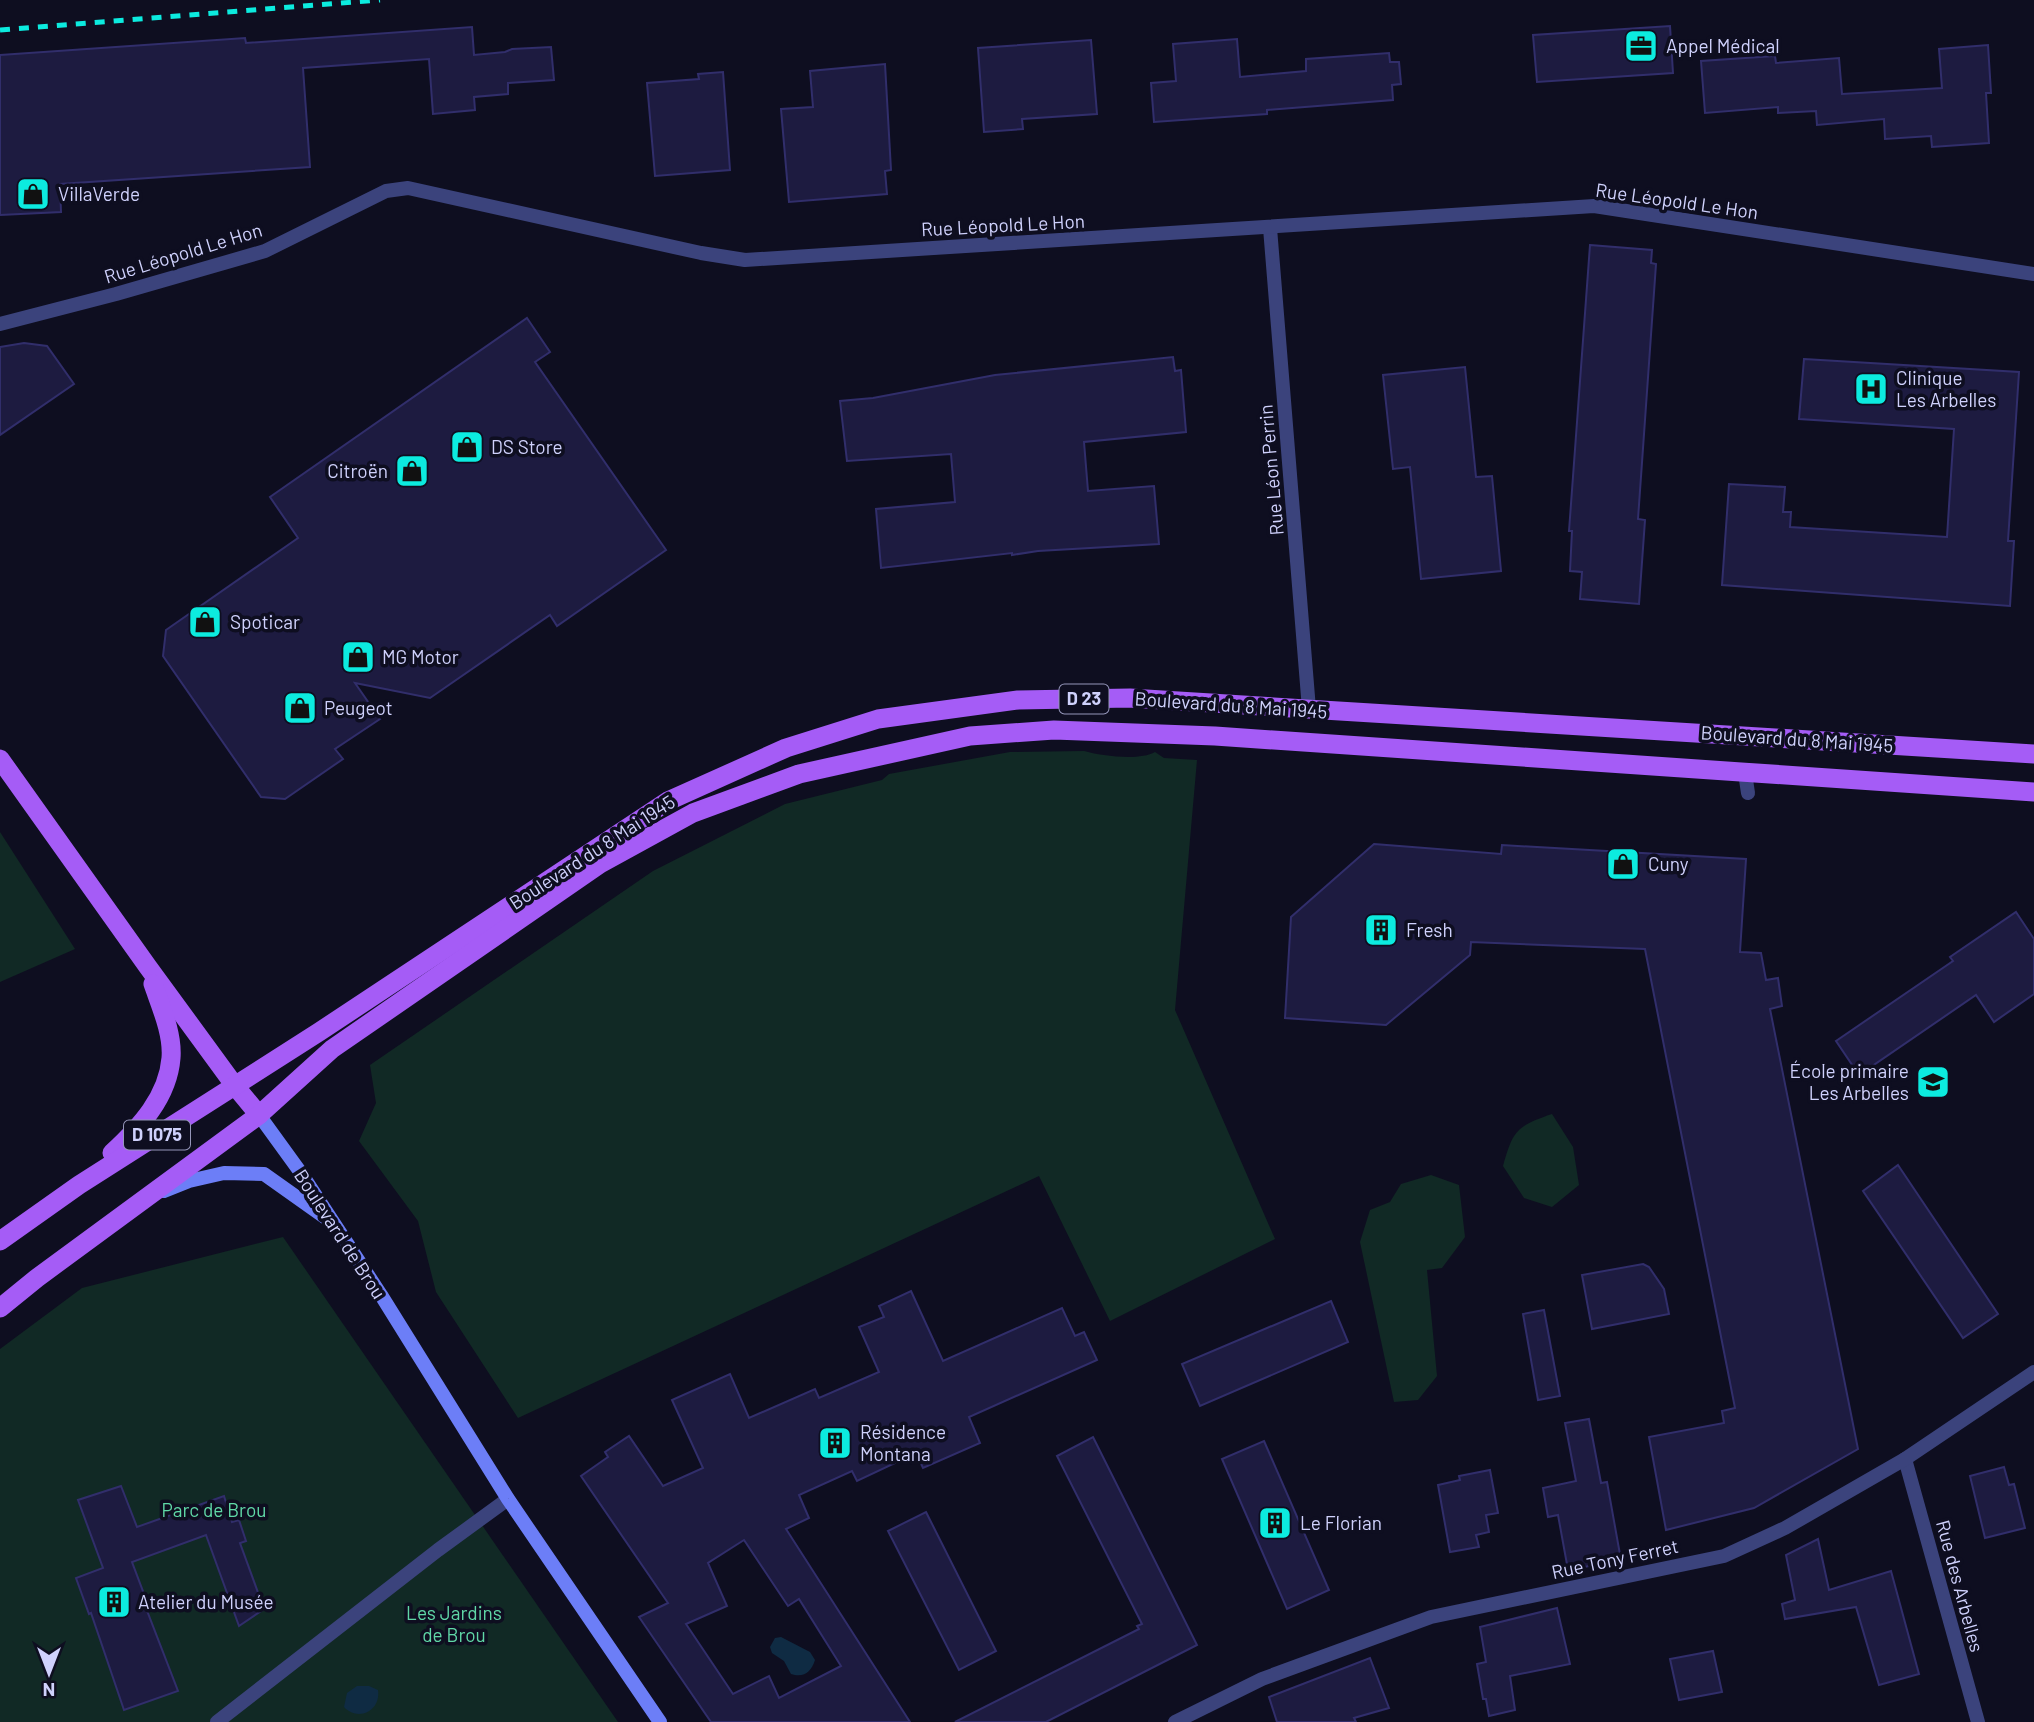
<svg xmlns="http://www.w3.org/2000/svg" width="2034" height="1722" font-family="Barlow,sans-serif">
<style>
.green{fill:#112925}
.water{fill:#0f2b43}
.building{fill:#1d1b40;stroke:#312e6b;stroke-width:2;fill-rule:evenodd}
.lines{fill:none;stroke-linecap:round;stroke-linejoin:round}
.minor{stroke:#3b437c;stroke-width:14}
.secondary{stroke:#6c7ef7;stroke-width:14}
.primary{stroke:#a55cf6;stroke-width:19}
.rail{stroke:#0cebdf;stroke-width:5;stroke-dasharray:10 9;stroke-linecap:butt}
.labels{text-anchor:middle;stroke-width:7;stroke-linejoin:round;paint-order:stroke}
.shield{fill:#0e0e20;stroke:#9596ba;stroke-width:2}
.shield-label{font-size:18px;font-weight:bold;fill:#cfd1fc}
.poi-label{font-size:19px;fill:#cfd1fc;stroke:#0e0e20;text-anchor:start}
.street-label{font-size:19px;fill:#cfd1fc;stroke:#0e0e20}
.park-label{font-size:19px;fill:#60d8a7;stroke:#0e0e20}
</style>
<rect width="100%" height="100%" fill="#0e0e20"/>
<g class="green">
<path d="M1084 751C1101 756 1140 761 1155 752L1164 758 1197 760 1175 1010 1275 1239 1110 1321 1039 1176 518 1418 436 1292 418 1221 359 1141 376 1103 370 1065 653 871 785 804 882 780 889 774 1010 752Z"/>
<path d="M0 832 75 949 0 982Z"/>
<path d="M1552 1114 1573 1147 1579 1185 1552 1207 1524 1198 1503 1166C1513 1130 1517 1126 1552 1114Z"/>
<path d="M1431 1175 1459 1185 1465 1237 1442 1268 1427 1270 1437 1376 1418 1400 1394 1402 1360 1242 1370 1210 1390 1202 1401 1184Z"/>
<path d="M283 1237 618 1722H0V1349L82 1288Z"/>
</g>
<g class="water">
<path d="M781 1637 810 1652 815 1660C811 1672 804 1678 791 1674L784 1661 772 1653 770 1647 775 1638Z"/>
<path d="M357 1686H369L378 1690C381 1711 358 1722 344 1707L347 1693Z"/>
</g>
<g class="building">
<path d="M1670 26 1673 73 1537 82 1533 35Z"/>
<path d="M472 27 474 55 505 52 512 49 551 47 554 80 508 83V94L474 97 475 110 433 114 429 59 303 68 310 167 60 184 61 212 0 215V55L245 38 246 43Z"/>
<path d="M1237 39 1240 77 1306 71V59L1389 53 1390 62H1399L1401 84 1392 85 1393 100 1267 110V114L1154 122 1151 83 1176 81 1173 44Z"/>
<path d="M1091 40 1097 114 1022 119 1023 129 984 132 978 48Z"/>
<path d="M1988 45 1991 93H1986L1989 143 1932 147 1931 136 1885 139 1884 119 1817 125 1816 111 1778 113V107L1705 113 1701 61 1775 56 1776 63 1839 58 1842 94 1942 88 1939 49Z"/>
<path d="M885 64 891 170 885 171 887 194 789 202 781 109 813 107 810 71Z"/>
<path d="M723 72 730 170 655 176 647 83 699 79 698 74Z"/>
<path d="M1590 245 1652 250 1651 263 1656 264 1638 519 1645 520 1639 604 1580 599 1582 572 1570 571 1572 531H1569Z"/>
<path d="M527 318 550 352 535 362 666 550 557 626 550 615 430 698 355 683 380 719 335 749 343 759 285 799 261 797 163 656 166 630 298 538 270 497Z"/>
<path d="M24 343 47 346 74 384 0 435V347Z"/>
<path d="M1173 357 1175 371 1181 370 1186 432 1084 442 1088 491 1154 486 1159 544 1038 551 1012 555V553L881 568 876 509 955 502 951 454 847 461 840 401 873 398 995 375Z"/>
<path d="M1804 359 2019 372 2008 541H2014L2010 606 1722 585 1729 484 1785 487 1783 512H1791L1790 527 1947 537 1954 429 1799 419Z"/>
<path d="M1465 367 1476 477 1492 476 1501 571 1421 579 1410 467 1393 469 1383 375Z"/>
<path d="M1374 844 1501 854 1502 845 1746 859 1740 952 1761 953 1766 980 1778 978 1782 1006 1770 1009 1858 1449 1754 1508 1666 1530 1649 1437 1724 1423 1722 1411 1735 1408 1645 949 1471 942 1470 955 1386 1025 1285 1018 1291 917Z"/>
<path d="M2016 912 2034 939V994L1994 1022 1976 995 1859 1075 1836 1041 1953 961 1950 957Z"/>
<path d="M1898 1165 1998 1314 1963 1338 1863 1191Z"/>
<path d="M1643 1264 1649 1267 1664 1289 1669 1314 1592 1329 1582 1275Z"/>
<path d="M911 1291 943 1361 1062 1308 1075 1336 1084 1332 1097 1360 969 1417 980 1443 923 1468 916 1453 857 1481 852 1471 799 1495 809 1518 786 1529 910 1722H711L639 1617 668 1603 581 1476 608 1457 605 1452 629 1436 663 1486 703 1468 672 1400 730 1374 749 1418 815 1389 819 1398 879 1372 859 1327 884 1317 879 1306ZM744 1540 788 1606 799 1599 841 1666 779 1698 769 1676 733 1694 686 1624 727 1606 708 1563Z"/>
<path d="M1331 1301 1348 1342 1200 1406 1182 1364Z"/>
<path d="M1544 1310 1560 1396 1538 1400 1523 1314Z"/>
<path d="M1589 1419 1601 1483 1607 1482 1621 1560 1568 1570 1558 1515 1548 1517 1543 1488 1576 1481 1565 1423Z"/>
<path d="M1093 1437 1197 1645 1046 1722H955L1139 1629 1137 1626 1142 1624 1057 1456Z"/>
<path d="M1264 1441 1329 1590 1287 1609 1222 1459Z"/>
<path d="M2004 1467 2009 1485 2014 1484 2025 1528 1985 1538 1970 1476Z"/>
<path d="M1490 1470 1498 1513 1486 1515 1489 1532 1476 1535 1479 1547 1450 1552 1438 1485 1460 1480 1459 1476Z"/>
<path d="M121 1486 137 1527 224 1496 232 1522 239 1520 246 1541 240 1543 264 1609 239 1626 206 1535 132 1562 144 1594 141 1595 178 1691 124 1710 91 1613 89 1614 76 1578 103 1568 78 1500Z"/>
<path d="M926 1512 996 1651 959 1670 888 1531Z"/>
<path d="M1818 1539 1829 1590 1891 1571 1919 1674 1879 1685 1856 1607 1785 1619 1782 1604 1795 1600 1786 1555Z"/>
<path d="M1557 1608 1570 1664 1510 1676 1515 1710 1489 1716 1486 1699H1483L1477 1664 1486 1662 1480 1627Z"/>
<path d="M1713 1651 1722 1692 1679 1700 1670 1659Z"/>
<path d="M1370 1658 1389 1708 1354 1718 1356 1722H1277L1269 1697Z"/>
</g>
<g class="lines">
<g class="minor">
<path d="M1270 228 1309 709"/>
<path d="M0 324 116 294 265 251 386 191 408 188 701 253 745 260 1594 206 2034 274"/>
<path d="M1745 773 1748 793"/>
<path d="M1905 1459 1978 1722"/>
<path d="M217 1722 438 1550 508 1499"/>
<path d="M1175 1722 1262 1679 1431 1617 1724 1556 1785 1528 1905 1459 2034 1372"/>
</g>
<g class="secondary">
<path d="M259 1115 301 1173 381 1295 508 1499 660 1722"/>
<path d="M164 1191 189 1181 224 1173 264 1174 326 1218"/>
</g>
<g class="primary">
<path d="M0 759 148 967 235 1086 259 1115"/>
<path d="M112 1153C140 1127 168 1097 171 1058 173 1034 161 1007 153 984"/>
<path d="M0 1241 79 1185 319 1032 668 801 786 748 878 719 1018 700 1130 698 2034 754"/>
<path d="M0 1308 37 1278 259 1115 332 1049 600 864 693 813 799 774 970 736 1054 730 1215 736 2034 792"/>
</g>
<path class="rail" d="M0 30 380 0"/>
</g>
<defs>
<symbol id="office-square" viewBox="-11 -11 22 22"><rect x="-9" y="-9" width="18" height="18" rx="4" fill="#0cebdf" stroke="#0e0e20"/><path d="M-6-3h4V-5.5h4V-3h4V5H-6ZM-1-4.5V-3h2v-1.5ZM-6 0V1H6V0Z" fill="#111"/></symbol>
<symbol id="shop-square" viewBox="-11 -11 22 22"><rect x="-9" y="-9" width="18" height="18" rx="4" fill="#0cebdf" stroke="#0e0e20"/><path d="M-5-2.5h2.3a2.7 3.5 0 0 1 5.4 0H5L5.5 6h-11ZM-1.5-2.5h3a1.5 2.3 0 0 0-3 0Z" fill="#111"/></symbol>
<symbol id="hospital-square" viewBox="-11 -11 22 22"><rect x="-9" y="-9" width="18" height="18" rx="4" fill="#0cebdf" stroke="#0e0e20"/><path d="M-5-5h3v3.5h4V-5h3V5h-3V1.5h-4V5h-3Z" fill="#111"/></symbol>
<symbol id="building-square" viewBox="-11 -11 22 22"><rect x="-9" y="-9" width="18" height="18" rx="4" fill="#0cebdf" stroke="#0e0e20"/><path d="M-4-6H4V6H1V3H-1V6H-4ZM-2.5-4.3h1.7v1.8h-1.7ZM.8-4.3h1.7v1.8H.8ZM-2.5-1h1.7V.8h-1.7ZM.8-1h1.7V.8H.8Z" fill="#111"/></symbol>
<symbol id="school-square" viewBox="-11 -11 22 22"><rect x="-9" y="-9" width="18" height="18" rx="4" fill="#0cebdf" stroke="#0e0e20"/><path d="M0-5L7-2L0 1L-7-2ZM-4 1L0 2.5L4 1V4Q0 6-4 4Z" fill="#111"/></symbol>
</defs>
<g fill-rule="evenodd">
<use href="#office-square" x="1622" y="27" width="38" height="38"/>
<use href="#shop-square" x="14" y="175" width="38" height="38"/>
<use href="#hospital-square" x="1852" y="370" width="38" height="38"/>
<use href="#shop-square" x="448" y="428" width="38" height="38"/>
<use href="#shop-square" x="393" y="452" width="38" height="38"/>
<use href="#shop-square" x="186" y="603" width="38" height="38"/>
<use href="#shop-square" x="339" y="638" width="38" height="38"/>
<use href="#shop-square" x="281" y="689" width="38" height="38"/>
<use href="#shop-square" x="1604" y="845" width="38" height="38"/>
<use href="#building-square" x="1362" y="911" width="38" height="38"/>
<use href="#school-square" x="1914" y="1063" width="38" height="38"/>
<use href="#building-square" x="816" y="1424" width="38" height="38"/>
<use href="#building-square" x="1256" y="1504" width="38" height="38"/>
<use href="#building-square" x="95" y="1583" width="38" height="38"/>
</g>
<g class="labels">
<g class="shield">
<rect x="1059.5" y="684.5" width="49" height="29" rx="5"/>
<rect x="124" y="1120.5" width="66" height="29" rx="5"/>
</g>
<g class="shield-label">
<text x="1084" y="705">D 23</text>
<text x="157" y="1141">D 1075</text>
</g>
<g class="poi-label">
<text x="1666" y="53">Appel Médical</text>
<text x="58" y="201">VillaVerde</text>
<text x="1896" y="385">Clinique<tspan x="1896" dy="22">Les Arbelles</tspan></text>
<text x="491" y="454">DS Store</text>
<text x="388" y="478" text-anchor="end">Citroën</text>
<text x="230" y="629">Spoticar</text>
<text x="382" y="664">MG Motor</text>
<text x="324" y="715">Peugeot</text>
<text x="1648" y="871">Cuny</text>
<text x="1406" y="937">Fresh</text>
<text x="1909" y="1078" text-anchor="end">École primaire<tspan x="1909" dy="22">Les Arbelles</tspan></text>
<text x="860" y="1439">Résidence<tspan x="860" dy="22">Montana</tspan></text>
<text x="1300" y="1530">Le Florian</text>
<text x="138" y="1609">Atelier du Musée</text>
</g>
<g class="street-label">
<text transform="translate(1677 201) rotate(8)" y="7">Rue Léopold Le Hon</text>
<text transform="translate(1003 225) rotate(-3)" y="7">Rue Léopold Le Hon</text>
<text transform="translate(183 253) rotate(-17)" y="7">Rue Léopold Le Hon</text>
<text transform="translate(1271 470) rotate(-95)" y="7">Rue Léon Perrin</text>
<text transform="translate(1231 705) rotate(4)" y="7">Boulevard du 8 Mai 1945</text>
<text transform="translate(1797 739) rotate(4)" y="7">Boulevard du 8 Mai 1945</text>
<text transform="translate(592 852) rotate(-33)" y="7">Boulevard du 8 Mai 1945</text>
<text transform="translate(340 1234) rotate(57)" y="7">Boulevard de Brou</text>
<text transform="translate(1615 1559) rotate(-12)" y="7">Rue Tony Ferret</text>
<text transform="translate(1960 1586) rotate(75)" y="7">Rue des Arbelles</text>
</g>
<g class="park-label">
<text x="214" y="1517">Parc de Brou</text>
<text x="454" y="1620">Les Jardins<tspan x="454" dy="22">de Brou</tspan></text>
</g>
</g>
<g transform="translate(49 1673) rotate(180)" stroke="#0e0e20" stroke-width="5" paint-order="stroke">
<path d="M0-5L12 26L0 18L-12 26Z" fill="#cfd1fc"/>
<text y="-10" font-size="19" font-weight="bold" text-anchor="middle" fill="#cfd1fc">N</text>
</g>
</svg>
